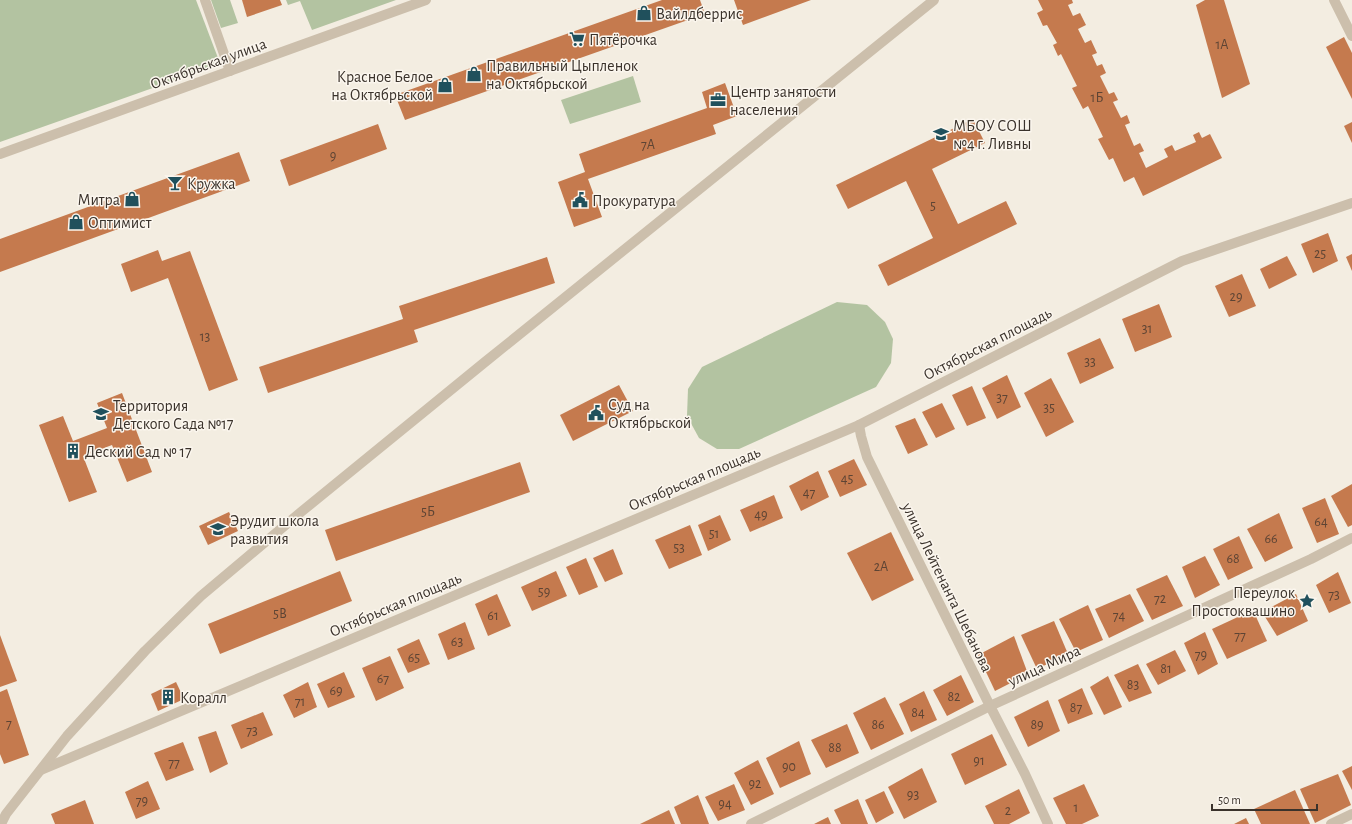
<svg xmlns="http://www.w3.org/2000/svg" width="1352" height="824" font-family="'Alegreya Sans',sans-serif">
<style>
.green{fill:#b3c3a1}
.building{fill:#c57a4e}
.lines{fill:none;stroke-linecap:round;stroke-linejoin:round}
.minor{stroke:#ccbfac;stroke-width:10}
.tertiary{stroke:#ccbfac;stroke-width:10}
.labels{text-anchor:middle;stroke-width:3;stroke-linejoin:round;paint-order:stroke}
.number-label{font-size:14px;fill:#5d4434}
.poi-label{font-size:16px;fill:#3a322b;stroke:#fbf6ee;text-anchor:start}
.street-label{font-size:16px;fill:#3a322b;stroke:#fbf6ee}
</style>
<rect width="100%" height="100%" fill="#f3ede1"/>
<g class="green">
<path d="M0 0H196L218 58 215 66 0 142Z"/>
<path d="M211 0H230L238 23 221 28Z"/>
<path d="M286 0H396L312 30 300 1 288 5Z"/>
<path d="M633 76 641 102 570 124 561 100Z"/>
<path d="M837 302 867 305 885 322 893 339 891 363 876 387 739 449H717L699 438 687 416 688 389 702 367Z"/>
</g>
<g class="building">
<path d="M242 0H280L282 5 247 17Z"/>
<path d="M662 0H700L705 14 405 120 395 95Z"/>
<path d="M734 0H811L743 25Z"/>
<path d="M1038 0H1072L1073 3 1068 5 1073 16 1080 13 1086 25 1078 29 1085 43 1091 40 1097 53 1092 55 1097 66 1102 64 1106 73 1100 76 1109 94 1114 92 1118 100 1113 102 1121 118 1127 115 1130 123 1125 125 1134 146 1140 143 1144 151 1139 153 1146 168 1168 157 1164 149 1172 145 1175 151 1196 142 1193 135 1199 132 1202 138 1210 134 1222 158 1143 196 1134 177 1124 182 1113 158 1109 160 1098 139 1103 137 1088 106 1083 109 1072 88 1077 86 1061 54 1058 56 1053 45 1057 43 1047 25 1043 26 1037 13 1043 10Z"/>
<path d="M1205 0H1224L1250 84 1222 98 1196 5Z"/>
<path d="M1344 37 1352 53V99L1326 47Z"/>
<path d="M725 83 737 116 713 125 716 134 588 179 602 217 574 227 558 182 585 172 579 154 707 108 702 92Z"/>
<path d="M973 119 985 143 932 169 958 224 1006 201 1017 224 888 286 878 265 933 238 906 181 848 209 836 185Z"/>
<path d="M1352 122V143L1344 126Z"/>
<path d="M378 124 387 149 289 186 280 160Z"/>
<path d="M239 152 250 181 0 272V239Z"/>
<path d="M1328 233 1338 261 1313 273 1301 244Z"/>
<path d="M158 250 162 261 190 251 238 380 209 391 168 278 131 292 121 264Z"/>
<path d="M1352 254V271L1346 257Z"/>
<path d="M1287 256 1297 275 1269 289 1260 269Z"/>
<path d="M547 257 555 283 414 330 418 342 268 393 259 367 403 319 399 306Z"/>
<path d="M1242 274 1256 306 1229 317 1215 286Z"/>
<path d="M1159 304 1172 337 1135 352 1122 319Z"/>
<path d="M1100 338 1114 368 1080 384 1067 353Z"/>
<path d="M1007 375 1021 407 997 419 982 388Z"/>
<path d="M1051 378 1074 422 1046 437 1024 393Z"/>
<path d="M619 385 633 411 573 441 560 415Z"/>
<path d="M972 386 986 418 967 426 952 395Z"/>
<path d="M122 393 152 472 127 482 112 445 83 456 97 492 69 502 39 425 63 416 73 441 107 428 97 403Z"/>
<path d="M942 403 955 429 936 438 922 412Z"/>
<path d="M915 418 928 445 908 454 895 426Z"/>
<path d="M854 459 867 485 840 497 828 471Z"/>
<path d="M520 462 530 492 336 561 325 530Z"/>
<path d="M818 471 829 497 801 511 789 486Z"/>
<path d="M1352 484V525L1348 527 1331 496Z"/>
<path d="M774 495 783 518 750 532 740 510Z"/>
<path d="M1325 498 1339 534 1317 543 1302 508Z"/>
<path d="M229 512 238 531 208 545 199 526Z"/>
<path d="M1279 513 1293 548 1265 562 1247 529Z"/>
<path d="M720 515 731 540 708 551 698 525Z"/>
<path d="M690 525 702 555 669 569 655 540Z"/>
<path d="M891 532 914 580 872 601 847 553Z"/>
<path d="M1239 536 1253 568 1228 580 1213 549Z"/>
<path d="M613 549 623 574 605 582 593 558Z"/>
<path d="M1205 556 1220 585 1195 598 1182 567Z"/>
<path d="M586 558 598 587 579 595 566 567Z"/>
<path d="M340 571 352 601 220 654 208 624Z"/>
<path d="M556 571 567 596 532 611 521 587Z"/>
<path d="M1338 572 1351 603 1329 613 1316 585Z"/>
<path d="M1167 575 1183 606 1152 620 1136 589Z"/>
<path d="M497 594 511 626 488 636 475 604Z"/>
<path d="M1130 594 1144 621 1109 638 1095 609Z"/>
<path d="M1296 594 1308 621 1277 636 1262 612Z"/>
<path d="M1088 605 1103 640 1076 652 1059 619Z"/>
<path d="M1253 610 1267 641 1227 659 1212 629Z"/>
<path d="M1054 621 1068 654 1037 669 1021 635Z"/>
<path d="M465 622 475 649 448 660 438 634Z"/>
<path d="M1205 632 1218 664 1198 675 1184 643Z"/>
<path d="M0 635 17 681 0 687Z"/>
<path d="M1014 636 1028 674 995 691 978 655Z"/>
<path d="M419 639 430 664 408 673 397 649Z"/>
<path d="M1175 650 1186 671 1158 685 1146 664Z"/>
<path d="M390 656 404 688 376 701 362 668Z"/>
<path d="M1138 664 1152 693 1129 702 1114 675Z"/>
<path d="M344 672 355 697 328 708 317 684Z"/>
<path d="M961 675 974 702 947 716 933 690Z"/>
<path d="M1108 676 1122 707 1104 715 1090 687Z"/>
<path d="M176 682 184 699 158 711 151 694Z"/>
<path d="M308 682 317 707 294 718 283 695Z"/>
<path d="M1082 688 1093 714 1068 724 1058 700Z"/>
<path d="M7 689 29 755 4 764 0 754V692Z"/>
<path d="M924 691 937 720 911 732 899 704Z"/>
<path d="M885 697 904 734 871 750 853 713Z"/>
<path d="M1048 700 1060 731 1028 747 1014 717Z"/>
<path d="M263 712 273 735 241 749 231 725Z"/>
<path d="M847 724 859 753 826 768 811 740Z"/>
<path d="M216 731 228 764 210 773 198 737Z"/>
<path d="M992 734 1007 765 965 785 951 754Z"/>
<path d="M799 741 811 774 780 788 766 758Z"/>
<path d="M183 742 194 770 166 781 154 753Z"/>
<path d="M758 760 774 794 751 805 734 773Z"/>
<path d="M1352 766V790L1342 771Z"/>
<path d="M922 768 937 802 904 819 888 787Z"/>
<path d="M1338 774 1351 805 1315 823 1300 789Z"/>
<path d="M148 781 160 809 136 819 125 792Z"/>
<path d="M734 784 745 810 718 821 705 797Z"/>
<path d="M1084 784 1099 816 1082 824H1066L1053 798Z"/>
<path d="M1019 789 1030 813 1009 824H994L985 806Z"/>
<path d="M1295 790 1310 824H1261L1254 809Z"/>
<path d="M884 791 894 813 876 823 865 800Z"/>
<path d="M698 795 709 824H681L674 807Z"/>
<path d="M858 799 868 824H841L834 810Z"/>
<path d="M85 800 94 824H55L51 814Z"/>
<path d="M669 810 675 824H640Z"/>
<path d="M828 817 831 824H814Z"/>
<path d="M1246 818 1249 824H1234Z"/>
</g>
<g class="lines">
<g class="minor">
<path d="M205 0 230 71"/>
<path d="M1334 0 1352 36"/>
<path d="M859 425 861 436 867 457 990 706 1025 774 1048 824"/>
<path d="M41 770 859 425 1182 261 1352 203"/>
<path d="M751 824 990 706 1311 559 1352 538"/>
<path d="M1331 824 1352 814"/>
</g>
<g class="tertiary">
<path d="M0 154 426 0"/>
<path d="M1 824 6 814 67 736 145 651 201 596 301 512 485 362 934 0"/>
</g>
</g>
<defs>
<symbol id="shop-bare" viewBox="-9 -9 18 18"><path d="M-5-2.5h2.3a2.7 3.5 0 0 1 5.4 0H5L5.5 6h-11ZM-1.5-2.5h3a1.5 2.3 0 0 0-3 0Z" fill="#20505c" stroke="#fbf6ee" stroke-width="2.5" paint-order="stroke"/></symbol>
<symbol id="supermarket-bare" viewBox="-9 -9 18 18"><path d="M-6-5.5h2.5l.6 2H6L4.5 2H-2.5L-4.4-4H-6ZM-1.5 3.2a1.3 1.3 0 1 0 .1 0ZM3 3.2a1.3 1.3 0 1 0 .1 0Z" fill="#20505c" stroke="#fbf6ee" stroke-width="2.5" paint-order="stroke"/></symbol>
<symbol id="office-bare" viewBox="-9 -9 18 18"><path d="M-6-3h4V-5.5h4V-3h4V5H-6ZM-1-4.5V-3h2v-1.5ZM-6 0V1H6V0Z" fill="#20505c" stroke="#fbf6ee" stroke-width="2.5" paint-order="stroke"/></symbol>
<symbol id="school-bare" viewBox="-9 -9 18 18"><path d="M0-5L7-2L0 1L-7-2ZM-4 1L0 2.5L4 1V4Q0 6-4 4Z" fill="#20505c" stroke="#fbf6ee" stroke-width="2.5" paint-order="stroke"/></symbol>
<symbol id="bar-bare" viewBox="-9 -9 18 18"><path d="M-6-5H6L.8 .8V4.5H3.5V6h-7V4.5H-.8V.8Z" fill="#20505c" stroke="#fbf6ee" stroke-width="2.5" paint-order="stroke"/></symbol>
<symbol id="civic-bare" viewBox="-9 -9 18 18"><path d="M-.6-6.5H3V-4.5H.6V-3L4-1V1h2V6H-6V1h2V-1L-.6-3ZM-1.2 2.5V6h2.4V2.5Z" fill="#20505c" stroke="#fbf6ee" stroke-width="2.5" paint-order="stroke"/></symbol>
<symbol id="building-bare" viewBox="-9 -9 18 18"><path d="M-4-6H4V6H1V3H-1V6H-4ZM-2.5-4.3h1.7v1.8h-1.7ZM.8-4.3h1.7v1.8H.8ZM-2.5-1h1.7V.8h-1.7ZM.8-1h1.7V.8H.8Z" fill="#20505c" stroke="#fbf6ee" stroke-width="2.5" paint-order="stroke"/></symbol>
<symbol id="sight-bare" viewBox="-9 -9 18 18"><path d="M0-6L1.8-2.2L6-1.7L2.9 1.2L3.7 5.4L0 3.3L-3.7 5.4L-2.9 1.2L-6-1.7L-1.8-2.2Z" fill="#20505c" stroke="#fbf6ee" stroke-width="2.5" paint-order="stroke"/></symbol>
</defs>
<g fill-rule="evenodd">
<use href="#shop-bare" x="633" y="2" width="22" height="22"/>
<use href="#supermarket-bare" x="566" y="28" width="22" height="22"/>
<use href="#shop-bare" x="463" y="63" width="22" height="22"/>
<use href="#shop-bare" x="434" y="74" width="22" height="22"/>
<use href="#office-bare" x="707" y="89" width="22" height="22"/>
<use href="#school-bare" x="930" y="123" width="22" height="22"/>
<use href="#bar-bare" x="164" y="172" width="22" height="22"/>
<use href="#shop-bare" x="121" y="188" width="22" height="22"/>
<use href="#civic-bare" x="569" y="189" width="22" height="22"/>
<use href="#shop-bare" x="65" y="211" width="22" height="22"/>
<use href="#civic-bare" x="585" y="402" width="22" height="22"/>
<use href="#school-bare" x="90" y="403" width="22" height="22"/>
<use href="#building-bare" x="62" y="440" width="22" height="22"/>
<use href="#school-bare" x="207" y="518" width="22" height="22"/>
<use href="#sight-bare" x="1296" y="590" width="22" height="22"/>
<use href="#building-bare" x="157" y="686" width="22" height="22"/>
</g>
<g class="labels">
<g class="number-label">
<text x="1222" y="49">1А</text>
<text x="1097" y="102">1Б</text>
<text x="648" y="149">7А</text>
<text x="333" y="160">9</text>
<text x="933" y="210">5</text>
<text x="1320" y="258">25</text>
<text x="1236" y="301">29</text>
<text x="1147" y="333">31</text>
<text x="205" y="341">13</text>
<text x="1090" y="366">33</text>
<text x="1002" y="402">37</text>
<text x="1049" y="412">35</text>
<text x="847" y="483">45</text>
<text x="809" y="497">47</text>
<text x="428" y="516">5Б</text>
<text x="761" y="519">49</text>
<text x="1321" y="526">64</text>
<text x="714" y="538">51</text>
<text x="1271" y="543">66</text>
<text x="679" y="552">53</text>
<text x="1233" y="563">68</text>
<text x="881" y="571">2А</text>
<text x="544" y="596">59</text>
<text x="1334" y="599">73</text>
<text x="1160" y="603">72</text>
<text x="280" y="618">5В</text>
<text x="493" y="620">61</text>
<text x="1119" y="620">74</text>
<text x="1240" y="640">77</text>
<text x="457" y="646">63</text>
<text x="1201" y="659">79</text>
<text x="414" y="662">65</text>
<text x="1166" y="673">81</text>
<text x="383" y="683">67</text>
<text x="1133" y="689">83</text>
<text x="336" y="695">69</text>
<text x="954" y="701">82</text>
<text x="300" y="706">71</text>
<text x="1076" y="712">87</text>
<text x="918" y="717">84</text>
<text x="9" y="728">7</text>
<text x="878" y="729">86</text>
<text x="1037" y="729">89</text>
<text x="252" y="735">73</text>
<text x="835" y="752">88</text>
<text x="979" y="765">91</text>
<text x="174" y="767">77</text>
<text x="789" y="771">90</text>
<text x="755" y="788">92</text>
<text x="913" y="799">93</text>
<text x="142" y="805">79</text>
<text x="725" y="808">94</text>
<text x="1076" y="812">1</text>
<text x="1008" y="815">2</text>
</g>
<g class="poi-label">
<text x="656" y="19">Вайлдберрис</text>
<text x="589" y="45">Пятёрочка</text>
<text x="486" y="71">Правильный Цыпленок<tspan x="486" dy="18">на Октябрьской</tspan></text>
<text x="433" y="82" text-anchor="end">Красное Белое<tspan x="433" dy="18">на Октябрьской</tspan></text>
<text x="730" y="97">Центр занятости<tspan x="730" dy="18">населения</tspan></text>
<text x="953" y="131">МБОУ СОШ<tspan x="953" dy="18">№4 г. Ливны</tspan></text>
<text x="187" y="189">Кружка</text>
<text x="120" y="205" text-anchor="end">Митра</text>
<text x="592" y="206">Прокуратура</text>
<text x="88" y="228">Оптимист</text>
<text x="608" y="410">Суд на<tspan x="608" dy="18">Октябрьской</tspan></text>
<text x="113" y="411">Территория<tspan x="113" dy="18">Детского Сада №17</tspan></text>
<text x="85" y="457">Деский Сад № 17</text>
<text x="230" y="526">Эрудит школа<tspan x="230" dy="18">развития</tspan></text>
<text x="1295" y="598" text-anchor="end">Переулок<tspan x="1295" dy="18">Простоквашино</tspan></text>
<text x="180" y="703">Коралл</text>
</g>
<g class="street-label">
<text transform="translate(208 63) rotate(-20)" y="6">Октябрьская улица</text>
<text transform="translate(987 343) rotate(-27)" y="6">Октябрьская площадь</text>
<text transform="translate(694 478) rotate(-23)" y="6">Октябрьская площадь</text>
<text transform="translate(948 587) rotate(64)" y="6">улица Лейтенанта Шебанова</text>
<text transform="translate(395 604) rotate(-23)" y="6">Октябрьская площадь</text>
<text transform="translate(1044 665) rotate(-25)" y="6">улица Мира</text>
</g>
</g>
<path d="M1212 804v6h105v-6" fill="none" stroke="#3a322b" stroke-width="2"/>
<text x="1218" y="804" font-size="12" fill="#3a322b" stroke="#fbf6ee" stroke-width="3" paint-order="stroke">50 m</text>
</svg>
